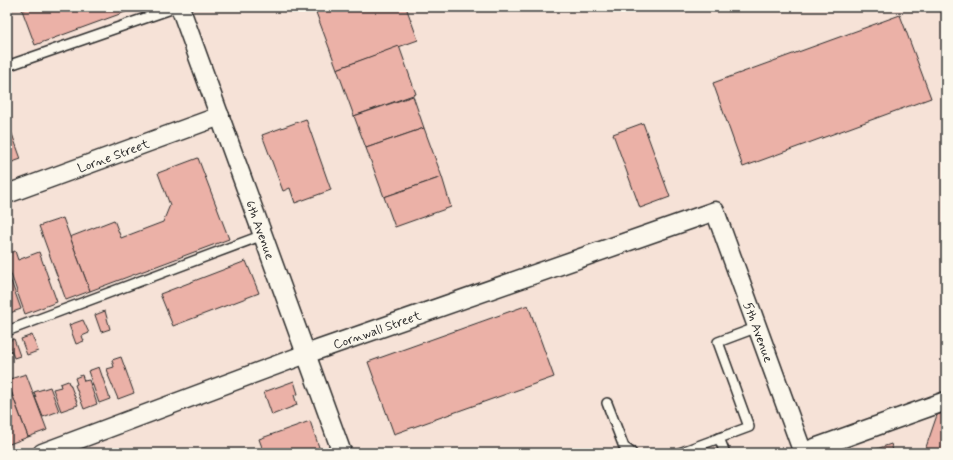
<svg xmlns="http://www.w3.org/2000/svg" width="953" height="460" font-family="Mynerve,sans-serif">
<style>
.building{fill:#ebb1a7;stroke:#2b2b2b}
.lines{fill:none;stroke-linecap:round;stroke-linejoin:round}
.lane-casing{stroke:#2b2b2b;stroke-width:12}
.street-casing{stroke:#2b2b2b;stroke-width:21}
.lane{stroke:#fbf7ec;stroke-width:9}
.street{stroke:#fbf7ec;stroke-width:18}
.labels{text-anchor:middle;stroke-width:3;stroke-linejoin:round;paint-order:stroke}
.street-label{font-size:13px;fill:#2b2b2b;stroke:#fbf7ec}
</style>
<rect width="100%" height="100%" fill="#f6e2d7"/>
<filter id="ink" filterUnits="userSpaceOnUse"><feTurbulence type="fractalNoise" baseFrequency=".025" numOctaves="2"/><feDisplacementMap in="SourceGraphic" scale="8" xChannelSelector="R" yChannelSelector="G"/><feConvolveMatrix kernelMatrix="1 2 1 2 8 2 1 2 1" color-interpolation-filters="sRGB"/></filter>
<g filter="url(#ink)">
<g class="building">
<path d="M32 7H139L35 45 22 10Z"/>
<path d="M314 7H406L418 40 337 69Z"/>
<path d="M900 15 931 98 743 167 713 83Z"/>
<path d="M399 46 416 94 354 116 337 69Z"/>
<path d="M413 96 424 128 366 148 354 116Z"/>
<path d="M306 119 331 190 295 203 290 188 283 191 262 135Z"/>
<path d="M7 120 21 159 7 164Z"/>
<path d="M643 123 670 197 640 208 613 134Z"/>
<path d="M424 128 442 177 384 197 366 148Z"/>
<path d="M198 158 229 239 90 291 70 237 114 220 121 238 163 222 170 205 158 173Z"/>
<path d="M442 177 451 207 395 227 384 197Z"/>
<path d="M63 218 90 291 66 300 39 226Z"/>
<path d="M15 251 18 260 39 252 57 302 25 314 7 263V254Z"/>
<path d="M246 261 259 293 173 326 160 294Z"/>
<path d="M7 270 21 309 7 314Z"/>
<path d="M528 305 554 377 394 434 368 362Z"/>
<path d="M105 311 110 329 101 332 95 315Z"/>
<path d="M83 320 89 333 82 336 84 341 76 344 69 325Z"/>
<path d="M32 335 38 351 27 355 21 339Z"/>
<path d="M14 339 20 356 14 358 8 341Z"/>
<path d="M121 357 134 393 118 399 108 375H109L107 369 114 367 112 360Z"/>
<path d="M99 367 110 399 99 403 88 371Z"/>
<path d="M26 374 47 430 28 437 7 380Z"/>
<path d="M82 375 84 381 89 380 97 404 84 409 75 385 77 384 75 378Z"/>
<path d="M7 381 28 437 7 445Z"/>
<path d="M68 381 69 384H70L78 405 61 411 53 389 61 387 60 384Z"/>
<path d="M294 381 298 394 294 395 297 405 272 415 264 392Z"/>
<path d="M50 387 59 411 43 417 35 397H36L34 392Z"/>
<path d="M946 412V453H924L937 415Z"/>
<path d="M310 421 321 453H264L259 439Z"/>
<path d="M891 444 894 453H865Z"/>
</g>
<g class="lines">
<defs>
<g id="lane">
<path d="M7 66 177 7"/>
<path d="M7 331 263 235"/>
<path d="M607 403 624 447 632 453"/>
<path d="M719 438 725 453"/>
<path d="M679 453 749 427 718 342 758 327"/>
</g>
<g id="street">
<path id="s1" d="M180 7 342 453"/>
<path id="s2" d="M7 194 220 116"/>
<path id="s3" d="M42 453 306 354 715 211 803 453"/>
<path d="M801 453 946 401"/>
</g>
</defs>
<use href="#lane" class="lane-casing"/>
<use href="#street" class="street-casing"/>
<use href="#lane" class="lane"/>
<use href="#street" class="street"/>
</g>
</g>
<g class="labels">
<g class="street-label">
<text dy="5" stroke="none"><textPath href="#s2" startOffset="113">Lorne Street</textPath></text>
<text dy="5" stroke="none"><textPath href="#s1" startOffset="237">6th Avenue</textPath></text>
<text dy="5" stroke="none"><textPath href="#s3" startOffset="357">Cornwall Street</textPath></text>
<text dy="5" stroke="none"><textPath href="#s3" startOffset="844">5th Avenue</textPath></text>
</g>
</g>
<rect width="953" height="460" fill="none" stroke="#fbf7ec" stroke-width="24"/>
<rect x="12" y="12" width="929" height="436" fill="none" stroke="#2b2b2b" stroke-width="1.5" filter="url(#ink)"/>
</svg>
